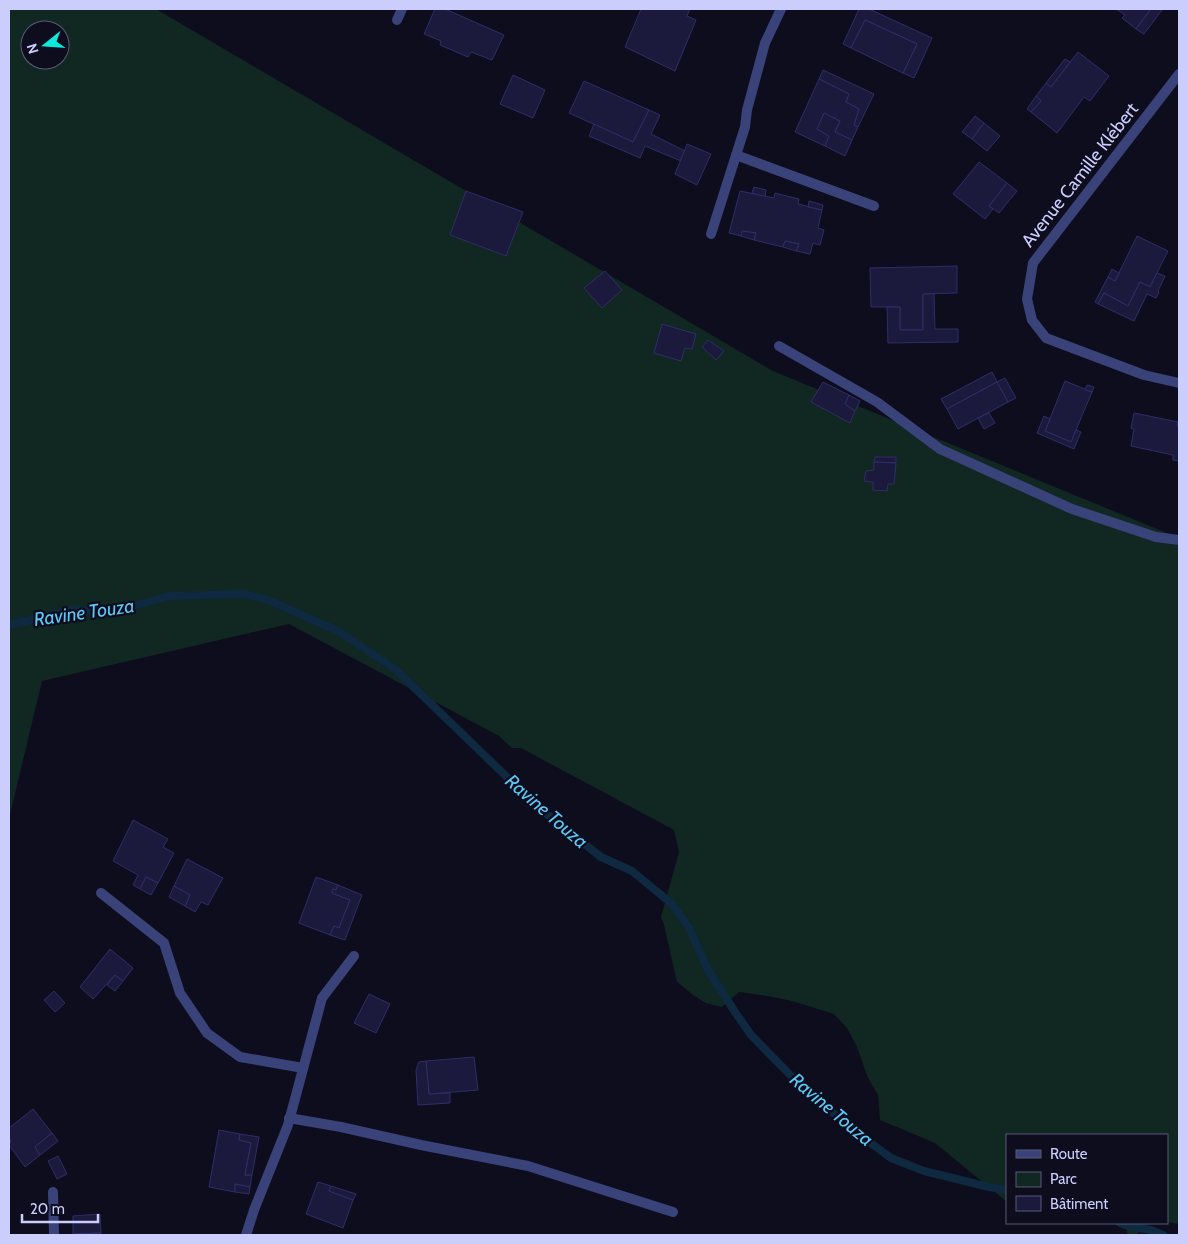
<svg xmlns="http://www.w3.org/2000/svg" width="1188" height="1244" font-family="Cabin,sans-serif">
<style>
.green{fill:#102722;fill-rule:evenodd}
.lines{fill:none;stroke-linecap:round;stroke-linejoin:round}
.stream{stroke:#0e2940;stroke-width:8}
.building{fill:#1b1a3d;stroke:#2f2d68}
.service{stroke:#3a427a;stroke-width:10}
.minor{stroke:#3a427a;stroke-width:10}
.labels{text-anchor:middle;stroke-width:4.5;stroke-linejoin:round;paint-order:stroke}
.street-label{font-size:18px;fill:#cbcdfd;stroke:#0d0d1d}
.water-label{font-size:19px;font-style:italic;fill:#5ec9f7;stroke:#0d0d1d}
</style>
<rect width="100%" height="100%" fill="#0d0d1d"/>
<g class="green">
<path d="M9 9H156L773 371 1179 538V1224L1167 1222V1135H1007V1202L935 1143 880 1120 878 1095 868 1078 857 1047 847 1028 834 1014 792 1001 768 996 739 992 722 1007 706 1003 693 995 677 982 664 925 661 917 679 852 674 830 521 748H512L499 736 289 624 42 681 9 819ZM30 30H60V60H30Z"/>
<path d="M1124 1223H1148L1136 1235H1128Z"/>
</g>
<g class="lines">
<g class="stream">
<path d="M9 625 72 610 116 611 169 596 244 594 268 600 338 631 395 669 539 808 601 857 632 871 672 904 688 926 708 970 735 1012 751 1035 806 1091 868 1141 891 1158 924 1171 989 1187 1007 1190"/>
<path d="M1120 1223 1128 1226 1151 1230 1163 1235"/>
</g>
</g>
<g class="building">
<path d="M435 9H445L504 35 492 60 471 52 468 57 440 45 441 41 424 34Z"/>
<path d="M641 9H690L687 16 696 20 675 71 625 47Z"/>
<path d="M859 9H869L932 38 914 78 903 73 917 44 865 20 851 48 843 44Z"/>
<path d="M1116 9H1151L1136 29 1122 18 1125 15Z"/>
<path d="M1151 9H1160L1162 10 1144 34 1136 29Z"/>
<path d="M865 20 917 44 903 73 851 48Z"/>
<path d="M1078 52 1109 76 1090 101 1084 97 1057 133 1031 112 1041 101 1036 96 1046 83 1051 87Z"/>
<path d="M1065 59 1070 62 1051 87 1046 83Z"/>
<path d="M823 70 874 94 858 127 854 125 859 109 846 102 849 94 819 79Z"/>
<path d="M513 75 545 90 533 118 500 104Z"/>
<path d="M819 79 849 94 846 102 859 109 854 125 858 127 852 140 835 132 840 121 824 113 817 129 829 136 825 146 795 132Z"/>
<path d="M584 81 649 110 633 142 569 113Z"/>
<path d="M1036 96 1041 101 1031 112 1027 109Z"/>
<path d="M649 110 660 115 651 134 685 151 681 161 645 146 640 158 589 136 594 124 633 142Z"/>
<path d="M824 113 840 121 835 132 852 140 845 156 825 146 829 136 817 129Z"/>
<path d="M975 116 984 123 972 139 962 132Z"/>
<path d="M984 123 1000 136 987 151 972 139Z"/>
<path d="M687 144 711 154 697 185 675 174Z"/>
<path d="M979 162 1007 183 989 206 993 209 985 219 953 194Z"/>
<path d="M1007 183 1017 191 999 213 989 206Z"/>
<path d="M754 187 766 190 765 197 752 193Z"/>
<path d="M466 191 523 212 506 256 450 235Z"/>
<path d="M740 191 774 198 775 193 799 199 798 204 822 210 818 228 824 230 820 245 813 243 810 254 796 251 799 244 785 241 783 247 754 240 756 233 742 231 741 236 729 233Z"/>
<path d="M809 201 823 205 822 210 808 207Z"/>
<path d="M742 231 756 233 754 240 741 236Z"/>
<path d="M1137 236 1168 251 1150 287 1140 282 1128 306 1104 293 1098 304 1095 302 1108 277 1115 281Z"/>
<path d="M785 241 799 244 796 251 783 247Z"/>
<path d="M957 266V293L923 294V330H900V307H871L870 268Z"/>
<path d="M1112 269 1119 273 1115 281 1108 277Z"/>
<path d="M605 271 622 290 602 308 584 288Z"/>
<path d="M1157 273 1165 276 1158 291 1159 292 1156 298 1147 294 1134 321 1098 304 1104 293 1128 306 1140 282 1150 287Z"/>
<path d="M923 294H934L935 329H958V342L888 343 887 307H900V330H923Z"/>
<path d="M662 324 696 334 692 349 685 348 681 361 654 353Z"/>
<path d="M708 340 724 351 716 360 702 347Z"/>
<path d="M992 372 997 382 947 409 941 399Z"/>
<path d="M1005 378 1016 398 1008 402 997 382Z"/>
<path d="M1065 381 1092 392 1071 442 1045 431Z"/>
<path d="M823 382 849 395 845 404 855 411 850 423 811 402Z"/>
<path d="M997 382 1008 402 958 429 947 409Z"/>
<path d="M1087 385 1094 387 1092 392 1085 390Z"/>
<path d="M849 395 860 401 855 411 845 404Z"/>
<path d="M989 413 995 423 984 429 978 418Z"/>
<path d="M1134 413 1178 422 1177 426H1179V461L1173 460V455L1131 446 1134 429 1131 428Z"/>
<path d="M1044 416 1050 419 1045 431 1071 442 1076 430 1081 432 1074 449 1037 433Z"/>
<path d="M875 457H896V463L874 462Z"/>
<path d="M874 462 896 463 894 484H888L887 491 873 490V482L864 481 866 471 874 470Z"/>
<path d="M133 820 168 839 163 847 174 853 158 883 146 877 140 889 133 885 138 875 113 861Z"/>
<path d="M187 859 223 878 208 905 201 902 195 912 185 906 190 895 174 886Z"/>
<path d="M146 877 158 883 151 895 140 889Z"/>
<path d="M316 877 338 885 336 890 333 889 332 893 350 900 339 928 334 926 330 935 299 923Z"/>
<path d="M338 885 362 895 345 940 330 935 334 926 339 928 350 900 332 893 333 889 336 890Z"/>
<path d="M174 886 190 895 185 906 169 897Z"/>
<path d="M110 949 133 968 123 981 115 975 93 999 80 987Z"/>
<path d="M115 975 123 981 115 991 107 985Z"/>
<path d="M54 991 65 1003 55 1012 44 1000Z"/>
<path d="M369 994 390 1004 376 1033 354 1023Z"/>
<path d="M474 1057 478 1090 429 1094 426 1061Z"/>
<path d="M426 1061 429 1094 450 1093V1103L418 1105 416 1070 419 1062Z"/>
<path d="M33 1109 52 1133 35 1147 40 1155 25 1167 9 1145 11 1141 9 1138V1128Z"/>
<path d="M219 1130 240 1134 239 1140 251 1143 245 1175H252L250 1187 235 1184V1192L209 1187Z"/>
<path d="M52 1133 58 1141 40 1155 35 1147Z"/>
<path d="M240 1134 259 1137 252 1175H245L251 1143 239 1140Z"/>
<path d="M58 1156 67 1174 57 1179 48 1161Z"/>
<path d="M318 1182 331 1186 329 1191 353 1200 343 1228 306 1214Z"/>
<path d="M235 1184 250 1187 249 1194 235 1192Z"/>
<path d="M331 1186 356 1194 353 1200 329 1191Z"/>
<path d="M100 1214 101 1233 73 1234V1216Z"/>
<path d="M101 1233V1235H73V1234Z"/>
</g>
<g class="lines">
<path class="service" d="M736 155 874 206"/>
<g class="minor">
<path d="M397 20 402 9"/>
<path d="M1179 74 1033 263 1027 299 1032 320 1046 338 1144 375 1179 383"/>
<path d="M711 234 745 127 747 110 765 43 781 9"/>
<path d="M779 346 877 402 940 449 1072 509 1156 537 1179 540"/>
<path d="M101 893 164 943 180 993 207 1033 240 1057 303 1068"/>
<path d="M289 1118 341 1127 421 1145 528 1166 673 1212"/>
<path d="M53 1192 54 1235"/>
<path d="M246 1235 254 1210 288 1125 322 998 354 956"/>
</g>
</g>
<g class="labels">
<g class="street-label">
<text transform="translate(1080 175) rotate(-52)" y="6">Avenue Camille Klébert</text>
</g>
<g class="water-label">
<text transform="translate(84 612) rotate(-8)" y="7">Ravine Touza</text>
<text transform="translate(547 811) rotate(41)" y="7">Ravine Touza</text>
<text transform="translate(832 1109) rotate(40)" y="7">Ravine Touza</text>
</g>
</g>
<rect width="1188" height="1244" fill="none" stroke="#cbcdfd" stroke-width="20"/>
<rect x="1006" y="1134" width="162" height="90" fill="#0d0d1d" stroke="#595a77"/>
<rect x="1016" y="1150" width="25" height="8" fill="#3a427a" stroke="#595a77"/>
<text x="1050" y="1159" font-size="15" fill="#cbcdfd">Route</text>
<rect x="1016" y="1172" width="25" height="15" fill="#102722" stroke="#595a77"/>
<text x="1050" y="1184" font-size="15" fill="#cbcdfd">Parc</text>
<rect x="1016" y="1196" width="25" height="15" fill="#1b1a3d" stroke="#595a77"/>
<text x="1050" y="1209" font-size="15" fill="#cbcdfd">Bâtiment</text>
<g transform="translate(45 45) rotate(253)"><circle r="24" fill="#0d0d1d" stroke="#595a77"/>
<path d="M0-4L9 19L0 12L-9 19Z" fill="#0be9db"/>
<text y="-8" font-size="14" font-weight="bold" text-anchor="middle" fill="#cbcdfd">N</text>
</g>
<path d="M22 1214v8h76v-8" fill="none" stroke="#cbcdfd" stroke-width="2.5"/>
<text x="30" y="1214" font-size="15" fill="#cbcdfd" stroke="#0d0d1d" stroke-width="4" paint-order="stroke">20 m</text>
</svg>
